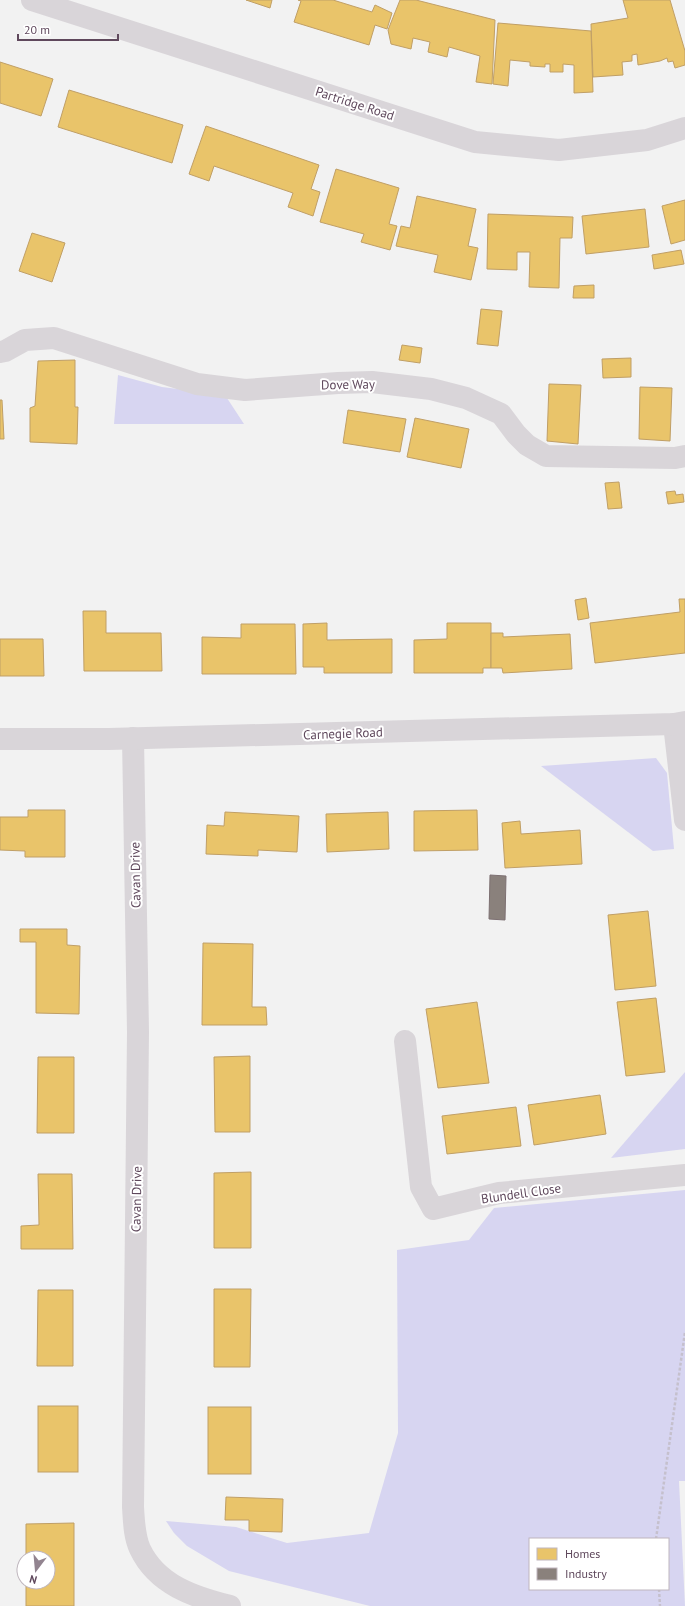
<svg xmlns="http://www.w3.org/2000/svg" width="685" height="1606" font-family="'PT Sans',sans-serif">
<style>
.green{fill:#d7d5f1;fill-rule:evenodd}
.homes{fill:#e9c46a;stroke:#c09f66}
.industry{fill:#8a817c;stroke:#7d7072}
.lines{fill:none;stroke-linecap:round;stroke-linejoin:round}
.path{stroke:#c5c0cd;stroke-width:2.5;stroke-dasharray:3 2;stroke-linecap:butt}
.minor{stroke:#d9d5d9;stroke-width:22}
.labels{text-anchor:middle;stroke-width:4;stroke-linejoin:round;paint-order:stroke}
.street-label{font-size:13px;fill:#5f485c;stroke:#fff}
</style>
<rect width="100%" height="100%" fill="#f2f2f2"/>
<g class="green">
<path d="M118 375 162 387 225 395 244 424H114Z"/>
<path d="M656 758 667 773 674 849 653 851 541 766Z"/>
<path d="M685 1072V1149L611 1158Z"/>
<path d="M685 1190V1481H679L685 1606H370L229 1571 187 1546 174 1533 166 1521 236 1527 287 1543 369 1533 398 1433 397 1250 469 1240 494 1208ZM530 1539H668V1589H530Z"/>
</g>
<g class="homes">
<path d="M246 0H272L270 8Z"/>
<path d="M298 0H333L372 12 375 5 392 13 387 29 375 25 369 45 294 22 301 1Z"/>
<path d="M400 0H416L495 20 492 84 476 82 480 56 449 47 447 57 428 52 430 42 413 38 411 49 391 44 388 30Z"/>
<path d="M623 0H670L685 51V65L675 68 673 61 668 62 667 58 660 61 638 65 637 54 632 55V61L622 62 623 75 593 77 591 24 628 18Z"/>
<path d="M498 23 591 31 593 92 574 93V65L563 64V72H550V64H545V67L530 66V62L510 60 508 86 493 84Z"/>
<path d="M0 62 53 79 41 116 0 103Z"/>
<path d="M69 90 183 125 172 163 58 127Z"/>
<path d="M206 126 319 165 311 189 320 192 313 216 288 207 293 193 214 166 209 181 189 174Z"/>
<path d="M336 169 399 188 389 224 397 226 390 250 361 242 364 234 320 222Z"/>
<path d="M417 196 476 209 468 246 478 248 471 280 434 272 438 255 396 246 401 226 410 228Z"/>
<path d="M685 200V240L671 244 662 206Z"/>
<path d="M645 209 649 247 586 254 582 216Z"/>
<path d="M488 214 573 217 572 238H560L559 288 529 287 530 252H517V270L487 269Z"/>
<path d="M32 233 65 243 52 282 19 271Z"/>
<path d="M681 250 684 264 654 269 652 255Z"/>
<path d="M594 285V298H573L574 286Z"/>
<path d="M481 309 502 311 498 346 477 344Z"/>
<path d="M402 345 422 348 420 363 399 360Z"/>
<path d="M631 358V377L603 378 602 359Z"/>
<path d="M75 360V407H78L77 444 30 442V408L35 406 38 361Z"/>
<path d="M549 384 581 385 578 444 547 441Z"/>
<path d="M640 387 672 388 670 441 639 439Z"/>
<path d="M0 400H2L4 439H0Z"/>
<path d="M348 410 406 419 400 452 343 443Z"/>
<path d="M415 418 469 429 461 468 407 457Z"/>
<path d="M619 482 622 508 608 509 605 483Z"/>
<path d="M675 491 676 495 683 494 684 502 668 504 666 492Z"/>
<path d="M586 598 589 618 578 620 575 600Z"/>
<path d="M679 599H685V653L595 663 590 623 680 612Z"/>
<path d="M83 611H106V633H161L162 671H84Z"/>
<path d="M327 623V640L392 639V673H324V667H303V624Z"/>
<path d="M447 623H491V668H483V673H414V640L447 639Z"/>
<path d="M241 624H295L296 674H202V637L241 638Z"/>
<path d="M491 633H503V637L570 634 572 669 503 673 502 668H491Z"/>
<path d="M0 639H43L44 676H0Z"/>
<path d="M28 810H65V857H25V851L0 850V817H28Z"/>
<path d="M477 810 478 850 414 851V811Z"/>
<path d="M225 812 299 816 297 852 258 850V856L206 854 207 825 224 826Z"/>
<path d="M388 812 389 849 327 852 326 814Z"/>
<path d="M520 821 521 834 580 830 582 864 505 868 502 823Z"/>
<path d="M648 911 656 986 615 990 608 915Z"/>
<path d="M20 929H67V945L80 946 79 1014 36 1013V942H20Z"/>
<path d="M203 943 253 944 252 1007H266L267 1025H202Z"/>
<path d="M656 998 665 1072 626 1076 617 1002Z"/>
<path d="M477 1002 489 1083 438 1088 426 1009Z"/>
<path d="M250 1056V1132H215L214 1057Z"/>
<path d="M38 1057H74V1133H37Z"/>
<path d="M600 1095 606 1134 534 1145 528 1105Z"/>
<path d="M516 1107 521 1146 447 1154 442 1116Z"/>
<path d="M251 1172V1248H214V1173Z"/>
<path d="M38 1174H72L73 1249H21V1226L39 1225Z"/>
<path d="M214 1289H251L250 1367H214Z"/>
<path d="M38 1290H73V1366H37Z"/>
<rect x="38" y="1406" width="40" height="66"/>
<rect x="208" y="1407" width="43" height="67"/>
<path d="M226 1497 283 1499 282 1532 249 1531V1520H225Z"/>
<path d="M74 1523V1606H26V1582H48V1558H26V1524Z"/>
</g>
<path class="industry" d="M490 875 506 876 505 920 489 919Z"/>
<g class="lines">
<g class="path">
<path d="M656 1539 685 1332"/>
<path d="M659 1589 660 1606"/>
</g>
<g class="minor">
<path d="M32 0 475 142 559 150 647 140 685 128"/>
<path d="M0 352 5 351 25 340 54 338 197 384 245 390 338 383 372 382 431 389 466 398 501 414 516 434 527 445 546 456 675 458 685 456"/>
<path d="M674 724 685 820"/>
<path d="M133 738 138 1032 133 1507C134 1521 134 1536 140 1549 157 1585 194 1597 230 1606"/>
<path d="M0 739H109L674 724 685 722"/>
<path d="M405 1041 421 1187 433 1209 499 1193 685 1175"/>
</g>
</g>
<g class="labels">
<g class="street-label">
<text transform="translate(355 103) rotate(18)" y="5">Partridge Road</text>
<text transform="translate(348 384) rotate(-1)" y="5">Dove Way</text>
<text transform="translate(343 733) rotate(-2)" y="5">Carnegie Road</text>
<text transform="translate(135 875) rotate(-91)" y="5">Cavan Drive</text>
<text transform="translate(521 1193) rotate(-8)" y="5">Blundell Close</text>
<text transform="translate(136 1199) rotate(-89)" y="5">Cavan Drive</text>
</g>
</g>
<rect x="529" y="1538" width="140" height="52" fill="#ffffff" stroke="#bfb6be"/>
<rect x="537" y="1548" width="20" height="12" fill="#e9c46a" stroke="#bfb6be"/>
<text x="565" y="1558" font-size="12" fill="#5f485c">Homes</text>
<rect x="537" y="1568" width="20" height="12" fill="#8a817c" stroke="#bfb6be"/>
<text x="565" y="1578" font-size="12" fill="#5f485c">Industry</text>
<g transform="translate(36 1570) rotate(196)"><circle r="19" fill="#ffffff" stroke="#bfb6be"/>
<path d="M0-3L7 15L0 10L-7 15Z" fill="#928490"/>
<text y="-6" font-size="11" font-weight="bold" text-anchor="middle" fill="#5f485c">N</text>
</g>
<path d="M18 34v6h100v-6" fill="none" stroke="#5f485c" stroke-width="2"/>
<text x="24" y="34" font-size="12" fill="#5f485c" stroke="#ffffff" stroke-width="3" paint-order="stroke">20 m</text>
</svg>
